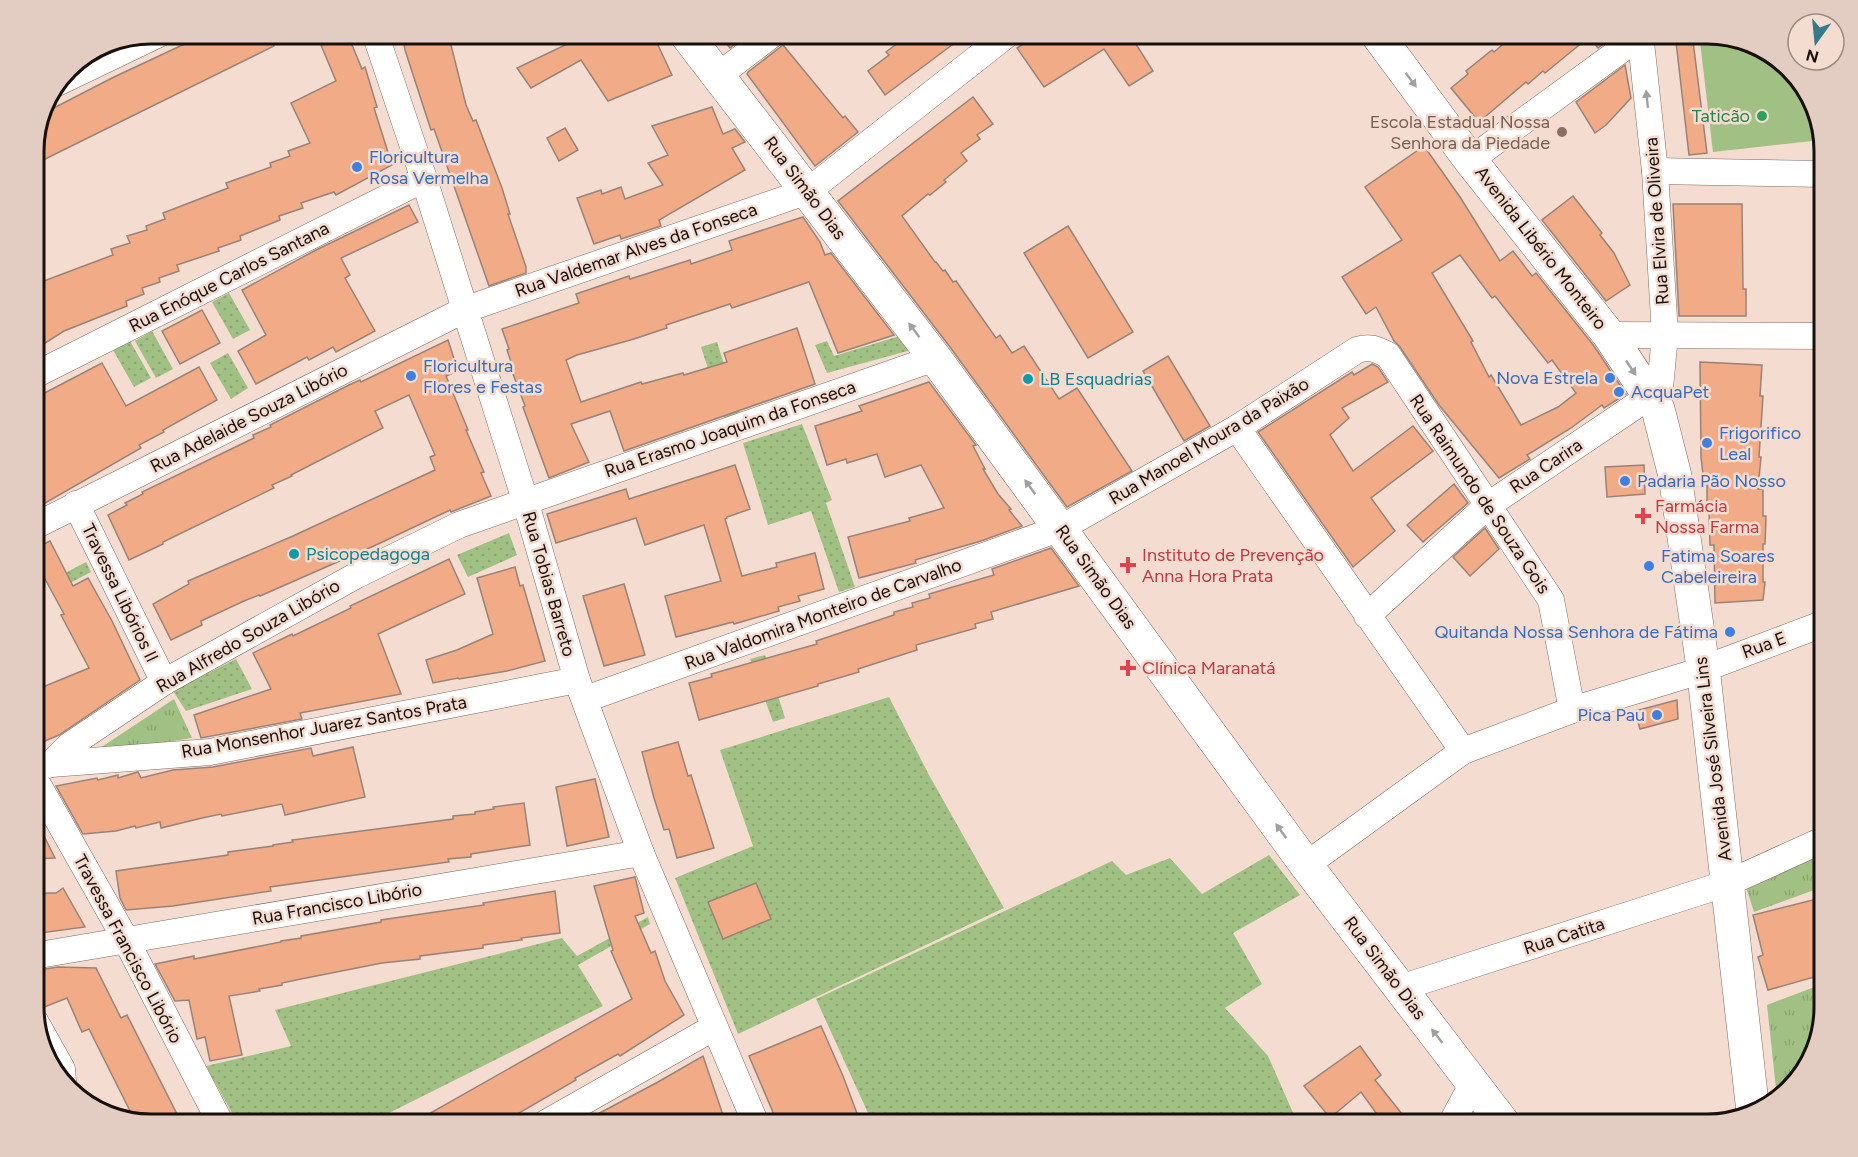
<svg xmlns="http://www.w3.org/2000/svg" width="1858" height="1157" font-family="Figtree,sans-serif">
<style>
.grass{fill:url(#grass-dots)}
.park{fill:url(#park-tufts)}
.pitch{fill:#a1c184}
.building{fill:#f1ab87;stroke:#998378;stroke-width:1.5;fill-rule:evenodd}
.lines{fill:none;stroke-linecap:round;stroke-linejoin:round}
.street-casing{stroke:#806a60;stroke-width:27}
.secondary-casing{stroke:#806a60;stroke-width:34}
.street{stroke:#fff;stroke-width:26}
.secondary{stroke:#fff;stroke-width:33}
.oneway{fill:#a39f9e}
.leisure-dot{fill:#2e9e5b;stroke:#f5dcd1;stroke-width:2}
.education-dot{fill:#8d6e63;stroke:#f5dcd1;stroke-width:2}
.shop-dot{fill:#3f7fe0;stroke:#f5dcd1;stroke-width:2}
.culture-dot{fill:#0f9aa8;stroke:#f5dcd1;stroke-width:2}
.health-dot{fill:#e0444e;stroke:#f5dcd1;stroke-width:2}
.labels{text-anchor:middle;stroke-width:5;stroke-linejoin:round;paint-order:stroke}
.leisure-label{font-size:18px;fill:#27864d;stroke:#f5dcd1;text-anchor:end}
.education-label{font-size:18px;fill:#785e54;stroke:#f5dcd1;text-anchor:end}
.shop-label{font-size:18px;fill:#366cbe;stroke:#f5dcd1;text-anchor:start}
.street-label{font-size:18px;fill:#18100c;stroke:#f5dcd1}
.culture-label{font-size:18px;fill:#0d838f;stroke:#f5dcd1;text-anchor:start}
.health-label{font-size:18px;fill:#be3a42;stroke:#f5dcd1;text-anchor:start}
.rim{fill:none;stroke:#18100c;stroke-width:3}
</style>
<defs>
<pattern id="grass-dots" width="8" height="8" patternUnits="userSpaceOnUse" patternTransform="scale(1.5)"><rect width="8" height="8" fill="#a1c184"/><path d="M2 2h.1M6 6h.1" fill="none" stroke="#8aa571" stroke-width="1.8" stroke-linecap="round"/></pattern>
<pattern id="park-tufts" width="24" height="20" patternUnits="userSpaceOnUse" patternTransform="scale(1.5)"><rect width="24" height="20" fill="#a1c184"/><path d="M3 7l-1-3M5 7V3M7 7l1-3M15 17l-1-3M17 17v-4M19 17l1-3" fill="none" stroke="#8aa571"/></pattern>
</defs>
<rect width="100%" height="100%" fill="#f5dcd1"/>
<g class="grass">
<path d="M229 293 250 330 233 339 212 302Z"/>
<path d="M152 331 173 369 156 378 135 341Z"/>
<path d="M903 335 915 349 827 373 815 345 827 341 834 356Z"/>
<path d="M130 341 151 378 134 387 113 350Z"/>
<path d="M717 342 741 417 725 421 701 347Z"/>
<path d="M228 353 248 388 231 399 210 363Z"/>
<path d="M802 424 832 500 826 503 855 587 839 592 811 511 768 525 743 443Z"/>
<path d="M509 533 517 555 468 577 457 555Z"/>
<path d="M86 562 91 572 53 592 48 582Z"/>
<path d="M765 655 785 718 773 722 750 659Z"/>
<path d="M236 659 252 689 186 711 173 691Z"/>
<path d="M889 697 929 775 1004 908 738 1034 675 878 753 846 720 750Z"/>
<path d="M1269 855 1300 895 1233 933 1262 984 1225 1008 1268 1056 1298 1124H873L816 999 1112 861 1126 875 1170 858 1202 894Z"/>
<path d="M648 917 650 924 578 965 603 1006 367 1124H238L206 1066 291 1046 275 1010 562 938 577 956Z"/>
</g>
<g class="park">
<path d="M174 699 192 738 91 754Z"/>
<path d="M1825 855V886L1754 912 1745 884Z"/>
<path d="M1825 983V1007L1805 1071 1777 1098 1767 1005Z"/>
</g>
<path class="pitch" d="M1699 33H1708L1772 53 1809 92 1822 140 1713 152Z"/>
<g class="building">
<path d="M208 33H268L274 46 33 165V143L40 115 114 77Z"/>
<path d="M316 33H347L362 69 365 67 377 107 374 108 392 165 336 195 334 192 301 203 303 208 279 216 280 220 240 236 241 240 218 248 219 251 177 265 179 271 159 278 160 282 142 288 144 294 126 301 127 306 64 331 39 347 33 338V285L113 255 111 249 130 243 127 236 147 230 146 226 165 219 163 213 228 188 226 183 271 167 270 163 290 156 288 151 310 143 291 103 336 81Z"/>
<path d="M402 33H448L466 105 473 121 476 120 502 188 510 214H508L526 267V273L489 286 440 146 434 129 431 130 405 50Z"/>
<path d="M590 33H649L656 41 672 75 608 101 581 60 531 88 517 68Z"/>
<path d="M718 33H749L730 48Z"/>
<path d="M911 33H968L885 95 868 71 889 55 886 52Z"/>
<path d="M1040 33H1129L1153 71 1129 86 1104 49 1044 87 1017 48Z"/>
<path d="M1516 33H1619L1598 48 1589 37 1545 73 1543 71 1528 84 1526 82 1479 122 1451 88 1468 74 1466 71 1492 50 1494 52Z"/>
<path d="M1675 33H1692L1707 153 1689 155Z"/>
<path d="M783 45 843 118 845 116 858 132 815 166 747 74 748 72Z"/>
<path d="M1625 65 1631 98 1606 125 1595 133 1576 102Z"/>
<path d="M973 97 993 124 977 135 980 139 961 153 967 161 944 180 946 182 930 195 928 194 902 216 935 262H936L943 271 945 270 953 282 956 281 996 338 1000 335 1012 353 1024 346 1059 399 1077 388 1132 471 1067 507 950 347 838 201Z"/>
<path d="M712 107 723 134 735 129 745 142 732 148 745 170 659 220 661 226 621 239 620 235 594 244 577 198 601 190 602 194 621 187 625 199 663 185 648 163 668 155 652 126Z"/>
<path d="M565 128 578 150 559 161 547 138Z"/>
<path d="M1424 146 1460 197 1500 261 1513 251 1532 276 1536 273 1594 346 1626 394 1604 408 1602 405 1571 428 1527 455 1530 459 1499 478 1439 405 1400 347 1394 341 1376 307 1366 314 1342 277 1402 240 1365 187ZM1460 255 1492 298 1495 296 1548 363 1552 360 1576 393 1558 407 1521 425 1491 375 1489 377 1471 342 1473 341 1432 273Z"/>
<path d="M1573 196 1602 233 1600 235 1614 253 1630 285 1606 301 1542 220Z"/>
<path d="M1673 204H1742L1743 289H1746V316H1679Z"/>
<path d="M409 205 418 222 341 258 350 275 345 278 375 331 336 352 333 347 309 360 307 357 256 384 238 351 266 335 242 290 316 250Z"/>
<path d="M803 217 820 242 825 255 831 253 894 335 838 353 809 282 732 308 730 304 666 325 667 328 634 339 577 355 566 360 581 402 641 382 642 384 683 373 684 375 727 362 724 353 797 328 815 384 624 451 610 411 571 424 589 462 549 478 523 407 525 406 510 366 512 365 507 350 509 349 502 329 579 303 576 294 629 276 630 279 690 260 691 264 732 250 729 241Z"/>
<path d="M1068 226 1133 332 1088 358 1024 253Z"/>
<path d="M202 310 220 343 180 364 162 331Z"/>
<path d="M448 340 458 371 446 376 468 430H466L484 472 481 473 491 496 451 512 450 510 376 545 260 596 259 595 244 601 201 621 202 625 171 640 153 604 189 584 188 581 293 536 435 470 430 457 435 455 409 395 375 411 383 428 291 475 292 476 272 485 274 488 163 542V544L129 560 108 515 127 505 125 503 143 494 142 492 254 438 253 435 271 427 270 425 349 385 360 380 361 382Z"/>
<path d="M1168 356 1210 426 1184 441 1143 371Z"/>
<path d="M1700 362 1762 365 1760 396H1763L1759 457H1761L1758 489H1763V516H1766L1765 544H1763V582H1765L1763 600 1715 603 1714 545H1710L1709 511H1707V483H1704L1701 457Z"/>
<path d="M102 363 126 406 199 367 217 400 163 430 164 432 139 445 141 448 33 510V399Z"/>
<path d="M1372 364 1378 367 1388 382 1342 408 1349 418 1330 435 1353 471 1413 426 1433 451 1371 498 1395 531 1353 567 1258 432 1352 372 1354 375Z"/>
<path d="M929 382 976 445 973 446 985 469H983L998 494 1011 509 1009 510 1022 526 981 541 915 560 916 563 859 578 848 537 910 521 909 518 944 508 921 465 885 477 877 454 847 463 846 459 827 465 815 426 862 411 859 406Z"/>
<path d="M735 465 750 509 727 517V518L725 519 742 576 777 567 776 563 815 553 824 589 798 596 800 601 778 607 779 611 734 624 733 622 676 637 665 596 721 581 704 525 645 545 636 518 556 543 547 514 626 489 629 499Z"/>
<path d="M1644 465 1645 494 1607 497 1605 467Z"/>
<path d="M1454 484 1468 503 1423 542 1407 525Z"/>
<path d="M1485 528 1499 549 1470 576 1453 557Z"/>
<path d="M50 541 73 586 88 578 112 621 140 680 59 735 33 746V691L89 668 61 615 64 614 45 579 33 586V549Z"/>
<path d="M1051 548 1079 586 991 612 993 619 975 624 976 628 916 645 917 650 858 669 859 672 818 684V686L699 720 689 683 712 677 711 674 817 644 816 641 894 615V612L913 607 912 603 930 598 929 594 994 575 992 569Z"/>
<path d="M449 559 465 594 378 634 401 694 300 713 302 719 201 738 194 715 271 689 253 653 292 634 293 636 351 608 350 606Z"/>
<path d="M515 567 520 586 523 585 545 661 507 671 459 679 458 678 433 683 426 660 457 650 493 634 477 578Z"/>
<path d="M624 584 645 655 604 666 583 596Z"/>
<path d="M1677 700 1678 719 1640 729 1635 711Z"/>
<path d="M678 742 688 776 691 775 714 848 677 858 669 829 664 830 654 798 642 752Z"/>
<path d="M353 747 365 797 285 815 282 804 222 816 221 814 202 818 161 828 160 822 136 828 135 826 116 831 83 834 56 786 97 778 98 780 118 775V778L138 772 141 778 173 770 213 767 311 748 313 756Z"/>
<path d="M595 779 609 837 567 846 556 787Z"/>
<path d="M524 803 530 845 471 854V857L448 859 449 862 270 887 271 891 173 906 126 910 120 898 116 871 228 855V852L273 846V845L293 842 292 840 453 819V816L475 814V812L494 809 493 807Z"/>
<path d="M33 814 55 858 33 859Z"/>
<path d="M635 877 644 913 635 916 651 953 655 951 665 981 684 1015 620 1056 618 1054 575 1078 576 1080 500 1124H411L632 999 611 951 613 950 594 886Z"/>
<path d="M756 883 771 919 723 939 708 902Z"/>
<path d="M63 888 85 927 33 934V893H56Z"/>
<path d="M555 891 560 933 521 938 522 940 483 945V948L420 956V959L382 963 301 979 282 983V985L259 989 260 991 229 996 242 1055 210 1061 205 1037 197 1039 189 1000 175 1001 155 964 194 956V959L281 942V941L301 938V936L381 922V920L484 905 483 903Z"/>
<path d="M1825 897V974L1768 990 1758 957 1763 955 1753 915Z"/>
<path d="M58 967 96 968 121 1018 127 1015 182 1124H150L134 1119 89 1029 82 1032 67 998 42 1008 36 1006 33 1000V971Z"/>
<path d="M821 1026 843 1076 861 1124H778L749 1056Z"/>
<path d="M1360 1046 1381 1075 1375 1080 1410 1124H1384L1361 1092 1330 1118 1304 1086Z"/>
<path d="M703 1056 726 1124H579L658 1082Z"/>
</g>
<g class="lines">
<defs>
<g id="street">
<path d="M375 33 424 179 525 500 577 680 641 853 756 1124"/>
<path d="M1640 33 1655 171 1665 335 1658 409"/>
<path d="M719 75 774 33"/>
<path d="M57 83 161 33"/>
<path d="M1470 160 1640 36"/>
<path d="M1655 171 1825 174"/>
<path d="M1609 335 1825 336"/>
<path d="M33 376 424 179"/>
<path d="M1237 428 1463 751"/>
<path d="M76 504 164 682"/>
<path d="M33 527 464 310 808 191 1009 33"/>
<path d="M1367 616 1487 506 1650 396"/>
<path d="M586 699 1061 528 1237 428 1357 350C1370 346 1376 349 1388 355L1551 600 1572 710"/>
<path d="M51 764 70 745 164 682 357 575 459 525 935 358"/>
<path d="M33 770 51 764 210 752 577 680"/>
<path d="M33 776 126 940 221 1124"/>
<path d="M1306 865 1463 751 1572 710 1690 674 1825 623"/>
<path d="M33 956 641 853"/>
<path d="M1400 988 1728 883 1825 839"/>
<path d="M35 1021 62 1069 63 1081"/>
<path d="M544 1124 713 1028"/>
<path d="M1451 1124 1473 1083"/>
</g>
<g id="secondary">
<path d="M685 33 935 358 1306 865 1504 1124"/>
<path d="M1376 33 1470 160 1609 335 1658 409 1675 476 1703 667 1753 1112"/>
</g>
</defs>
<use href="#street" class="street-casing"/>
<use href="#secondary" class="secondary-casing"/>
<use href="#street" class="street"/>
<use href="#secondary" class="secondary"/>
</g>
<defs><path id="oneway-solid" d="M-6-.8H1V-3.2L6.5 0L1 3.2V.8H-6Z" transform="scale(1.5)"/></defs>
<g class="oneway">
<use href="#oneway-solid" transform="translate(1411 80) rotate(53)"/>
<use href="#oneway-solid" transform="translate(1647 99) rotate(-96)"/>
<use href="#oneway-solid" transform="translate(914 330) rotate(-127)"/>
<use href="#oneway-solid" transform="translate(1631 368) rotate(56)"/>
<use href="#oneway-solid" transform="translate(1030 487) rotate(-126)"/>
<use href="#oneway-solid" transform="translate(1281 831) rotate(-126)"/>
<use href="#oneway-solid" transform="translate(1437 1036) rotate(-128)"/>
</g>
<circle class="leisure-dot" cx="1762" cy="116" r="6"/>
<circle class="education-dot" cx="1562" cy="132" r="6"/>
<g class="shop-dot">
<circle cx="357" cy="167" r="6"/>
<circle cx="411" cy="376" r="6"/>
<circle cx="1610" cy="378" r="6"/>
<circle cx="1619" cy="392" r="6"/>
<circle cx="1707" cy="443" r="6"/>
<circle cx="1625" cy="481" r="6"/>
<circle cx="1649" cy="566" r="6"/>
<circle cx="1730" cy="632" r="6"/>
<circle cx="1657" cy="715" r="6"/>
</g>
<g class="culture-dot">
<circle cx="1028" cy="379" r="6"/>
<circle cx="294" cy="554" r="6"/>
</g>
<g class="health-dot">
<path d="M1640 507h6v6h6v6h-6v6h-6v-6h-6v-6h6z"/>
<path d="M1125 556h6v6h6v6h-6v6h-6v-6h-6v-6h6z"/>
<path d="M1125 659h6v6h6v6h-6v6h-6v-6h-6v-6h6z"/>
</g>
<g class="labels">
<g class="leisure-label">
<text x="1750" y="122">Taticão</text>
</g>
<g class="education-label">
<text x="1550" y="128">Escola Estadual Nossa<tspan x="1550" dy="21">Senhora da Piedade</tspan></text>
</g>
<g class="shop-label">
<text x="369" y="163">Floricultura<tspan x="369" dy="21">Rosa Vermelha</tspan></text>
<text x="423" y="372">Floricultura<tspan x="423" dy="21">Flores e Festas</tspan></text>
<text x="1598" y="384" text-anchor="end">Nova Estrela</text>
<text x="1631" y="398">AcquaPet</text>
<text x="1719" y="439">Frigorifico<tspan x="1719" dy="21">Leal</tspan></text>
<text x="1637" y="487">Padaria Pão Nosso</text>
<text x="1661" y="562">Fatima Soares<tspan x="1661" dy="21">Cabeleireira</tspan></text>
<text x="1718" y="638" text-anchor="end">Quitanda Nossa Senhora de Fátima</text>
<text x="1645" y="721" text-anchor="end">Pica Pau</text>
</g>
<g class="street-label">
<text transform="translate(805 188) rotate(53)" y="6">Rua Simão Dias</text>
<text transform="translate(1657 221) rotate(-94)" y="6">Rua Elvira de Oliveira</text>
<text transform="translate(1541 248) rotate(52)" y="6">Avenida Libério Monteiro</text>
<text transform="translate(636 250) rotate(-19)" y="6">Rua Valdemar Alves da Fonseca</text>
<text transform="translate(229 277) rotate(-27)" y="6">Rua Enóque Carlos Santana</text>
<text transform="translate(249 418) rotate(-27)" y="6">Rua Adelaide Souza Libório</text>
<text transform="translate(730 429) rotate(-19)" y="6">Rua Erasmo Joaquim da Fonseca</text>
<text transform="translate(1209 441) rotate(-31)" y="6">Rua Manoel Moura da Paixão</text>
<text transform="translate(1546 466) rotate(-34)" y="6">Rua Carira</text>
<text transform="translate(1480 494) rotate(56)" y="6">Rua Raimundo de Souza Gois</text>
<text transform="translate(1096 577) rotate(54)" y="6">Rua Simão Dias</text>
<text transform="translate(549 584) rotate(74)" y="6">Rua Tobias Barreto</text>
<text transform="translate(120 593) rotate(64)" y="6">Travessa Libórios II</text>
<text transform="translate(823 614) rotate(-20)" y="6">Rua Valdomira Monteiro de Carvalho</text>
<text transform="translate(248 636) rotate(-30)" y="6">Rua Alfredo Souza Libório</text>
<text transform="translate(1764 645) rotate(-20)" y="6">Rua E</text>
<text transform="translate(324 727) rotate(-10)" y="6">Rua Monsenhor Juarez Santos Prata</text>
<text transform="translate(1713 759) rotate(-97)" y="6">Avenida José Silveira Lins</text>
<text transform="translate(337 904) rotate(-10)" y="6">Rua Francisco Libório</text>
<text transform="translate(1564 936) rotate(-18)" y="6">Rua Catita</text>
<text transform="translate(128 949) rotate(62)" y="6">Travessa Francisco Libório</text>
<text transform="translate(1385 968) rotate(53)" y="6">Rua Simão Dias</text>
</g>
<g class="culture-label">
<text x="1040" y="385">LB Esquadrias</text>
<text x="306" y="560">Psicopedagoga</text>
</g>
<g class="health-label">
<text x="1655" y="512">Farmácia<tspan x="1655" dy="21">Nossa Farma</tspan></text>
<text x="1142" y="561">Instituto de Prevenção<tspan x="1142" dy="21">Anna Hora Prata</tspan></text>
<text x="1142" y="674">Clínica Maranatá</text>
</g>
</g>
<path d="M0 0H1858V1157H0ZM151 44H1707A107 107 0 0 1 1814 151V1007A107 107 0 0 1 1707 1114H151A107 107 0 0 1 44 1007V151A107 107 0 0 1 151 44Z" fill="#e3ccc1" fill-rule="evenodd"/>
<path class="rim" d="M151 44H1707A107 107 0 0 1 1814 151V1007A107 107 0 0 1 1707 1114H151A107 107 0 0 1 44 1007V151A107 107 0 0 1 151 44Z"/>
<g transform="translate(1816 42) rotate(195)"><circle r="28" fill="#f5dcd1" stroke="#9d8a82" stroke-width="1.5"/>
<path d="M0-4.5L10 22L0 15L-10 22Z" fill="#357a88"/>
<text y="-9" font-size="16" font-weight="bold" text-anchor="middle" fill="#18100c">N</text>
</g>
</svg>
